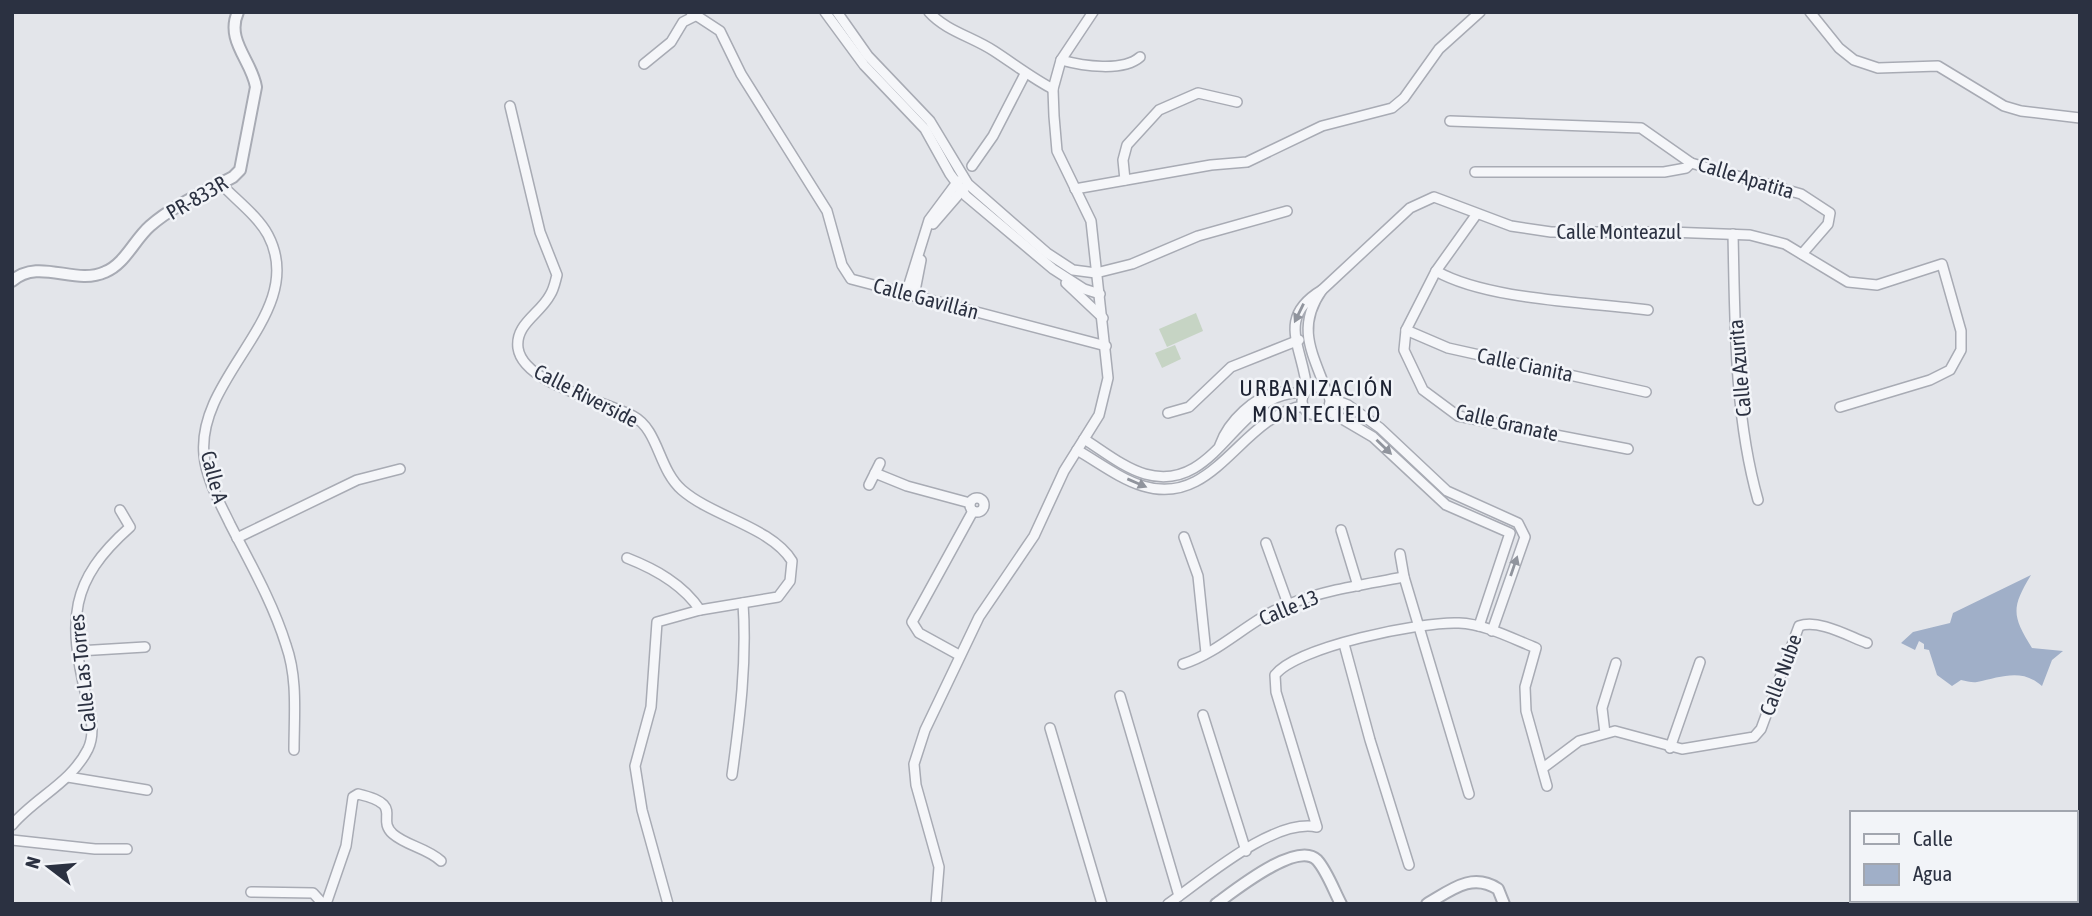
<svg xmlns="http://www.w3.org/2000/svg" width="2092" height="916" font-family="'Asap Condensed',sans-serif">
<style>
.green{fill:#c6d4c4}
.water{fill:#a0afc8}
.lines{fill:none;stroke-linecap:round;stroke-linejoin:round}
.minor-casing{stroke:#a8abb4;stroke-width:12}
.tertiary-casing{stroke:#a8abb4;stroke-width:14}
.minor{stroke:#f5f6f9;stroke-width:9}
.tertiary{stroke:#f5f6f9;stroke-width:10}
.oneway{fill:#90949d}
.labels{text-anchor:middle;stroke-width:5;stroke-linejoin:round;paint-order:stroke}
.street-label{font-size:21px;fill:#2b3141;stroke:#f2f4f8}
.neighbourhood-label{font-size:23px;letter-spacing:2px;fill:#1d2232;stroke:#f2f4f8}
</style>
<rect width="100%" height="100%" fill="#e3e5ea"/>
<g class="green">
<path d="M1196 313 1203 331 1167 347 1159 329Z"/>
<path d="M1175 345 1181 359 1162 368 1155 353Z"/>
</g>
<path class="water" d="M2031 575C2011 608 2012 616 2032 648L2063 651 2052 660 2042 686C2022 668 2001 677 1977 682 1972 683 1967 681 1961 680L1952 686 1937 675 1929 650 1924 649V644L1919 641 1915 650 1901 643 1913 632 1950 623 1953 613Z"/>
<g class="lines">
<defs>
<g id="minor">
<path d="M691 12 720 31 741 74 827 211 842 265 851 279 1106 346"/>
<path d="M825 12 864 65 925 129 950 174 966 196 1053 269 1084 289 1100 294"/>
<path d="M837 12 868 56 930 121 968 184 1047 253 1073 270 1096 273 1132 264 1198 236 1287 211"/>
<path d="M929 12C946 31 973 37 994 51 1014 64 1032 78 1053 89"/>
<path d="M1810 12 1839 48 1854 60 1878 68 1938 66 2004 106 2021 111 2080 118"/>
<path d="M1061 60C1083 66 1123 72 1140 57"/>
<path d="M644 64 671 42 683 22 697 15"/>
<path d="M510 106 540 232 557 275C555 282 554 289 550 295 540 314 515 324 518 348 523 384 605 401 633 416 659 430 658 469 682 490 713 517 771 527 792 561L790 581 778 597 700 610 657 622 651 707 635 766 642 810 668 904"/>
<path d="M1450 121 1641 128 1691 163 1801 194 1830 213 1828 224 1802 254"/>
<path d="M972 166 993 136 1025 74"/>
<path d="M1475 172H1664L1686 168 1691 163"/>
<path d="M1125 180 1123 160 1127 145 1159 110 1198 93 1237 102"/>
<path d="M221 184C235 199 258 216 268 235 309 313 196 375 204 455 206 479 220 503 230 524 250 563 273 603 286 645 298 679 294 715 294 750"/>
<path d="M1075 189 1211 165 1247 162 1322 126 1392 108 1404 98 1439 49 1480 12"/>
<path d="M1476 215 1436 271 1406 330 1404 350 1423 390 1458 416 1628 449"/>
<path d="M933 224 965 187"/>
<path d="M1733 234C1735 321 1734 415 1758 500"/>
<path d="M1436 271C1487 300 1586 302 1648 310"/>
<path d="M1066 283 1103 318"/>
<path d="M1322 290 1410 208 1434 197 1511 226 1551 232H1669L1750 235 1785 244 1848 282 1877 285 1942 264 1961 331V350L1950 370 1930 380 1840 407"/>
<path d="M906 294 929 220 958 181"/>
<path d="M914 296 921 260"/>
<path d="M1406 330 1448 348 1646 392"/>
<circle cx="1316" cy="401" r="14"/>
<path d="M1307 390C1303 347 1275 318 1322 290 1296 327 1312 352 1326 390"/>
<path d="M1330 398 1348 405 1380 428 1447 491 1518 523 1525 537 1492 631"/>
<path d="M1327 410 1373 437 1446 505 1510 533 1479 626"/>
<path d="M1168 413 1189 407 1231 367 1299 340"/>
<path d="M1084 439C1103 451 1124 468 1145 474 1219 495 1236 388 1304 393"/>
<path d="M1220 445C1228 422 1255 395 1280 392"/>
<path d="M1077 450C1098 462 1120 479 1143 486 1215 508 1240 417 1303 406"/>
<path d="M875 473 907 486 970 503"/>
<path d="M869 485 880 463"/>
<circle cx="977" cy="505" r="7"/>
<path d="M1341 530 1358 586"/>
<path d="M1184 537 1198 576 1206 653"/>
<path d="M237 538 357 480 400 469"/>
<path d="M1266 543 1288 604"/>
<path d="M1400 554 1404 577 1469 794"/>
<path d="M627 558C655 569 683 584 700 610"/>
<path d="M1344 644 1370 740 1409 865"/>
<path d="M78 651 145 647"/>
<path d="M959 655 919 633 912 622 973 511"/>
<path d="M1183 664C1221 652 1250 619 1287 605 1324 590 1366 584 1404 577"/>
<path d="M1120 696 1179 896"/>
<path d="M1203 715 1246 851"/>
<path d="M1050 728 1102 904"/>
<path d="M1605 733 1602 708 1616 663"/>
<path d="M1670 748 1700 662"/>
<path d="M1543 768 1579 741 1615 731 1682 749 1754 737 1761 729 1799 626C1819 619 1848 636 1867 643"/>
<path d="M732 775C740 717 747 662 743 603"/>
<path d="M68 777 147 790"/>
<path d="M12 825C36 797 71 783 88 749 96 732 90 713 86 696 68 620 69 581 130 527L120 510"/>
<path d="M12 840 95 849H127"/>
<path d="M251 892 313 893 323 904"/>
<path d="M326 904 346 846 353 797 358 794C406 805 375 818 393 834 407 846 427 848 441 861"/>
<path d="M936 904 939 867 916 785 914 764 925 730 979 617 1034 536 1064 471 1099 415 1108 378 1091 221 1057 151 1054 116 1053 89 1061 60 1093 12"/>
<path d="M1168 904C1204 879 1273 818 1317 827L1276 692 1275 675C1296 647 1422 621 1459 623 1485 624 1511 638 1536 648L1525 687 1526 711 1547 786"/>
</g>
<g id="tertiary">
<path d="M12 281C39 257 75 286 105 272 125 264 134 240 150 226 174 205 205 192 233 177L240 170 256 87C252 61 225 40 238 12"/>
<path d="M1216 904C1234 891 1297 840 1317 860 1327 871 1334 891 1341 904"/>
<path d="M1427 904C1451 890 1472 872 1498 889L1504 904"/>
</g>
</defs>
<use href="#minor" class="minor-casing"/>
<use href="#tertiary" class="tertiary-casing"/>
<use href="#minor" class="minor"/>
<use href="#tertiary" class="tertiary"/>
</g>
<defs><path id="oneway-solid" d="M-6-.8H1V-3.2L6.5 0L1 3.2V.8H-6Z" transform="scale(1.75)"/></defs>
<g class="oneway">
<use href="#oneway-solid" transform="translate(1299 313) rotate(116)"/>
<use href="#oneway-solid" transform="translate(1384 447) rotate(44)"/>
<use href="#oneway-solid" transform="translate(1137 483) rotate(23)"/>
<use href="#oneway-solid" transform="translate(1514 566) rotate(-71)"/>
</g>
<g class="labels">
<g class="street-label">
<text transform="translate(1746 178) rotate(17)" y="7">Calle Apatita</text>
<text transform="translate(197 198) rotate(-30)" y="7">PR-833R</text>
<text x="1619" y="239">Calle Monteazul</text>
<text transform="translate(926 299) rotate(15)" y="7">Calle Gavillán</text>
<text transform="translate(1525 365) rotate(12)" y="7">Calle Cianita</text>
<text transform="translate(1740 368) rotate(-95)" y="7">Calle Azurita</text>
<text transform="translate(586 396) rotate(27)" y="7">Calle Riverside</text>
<text transform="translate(1507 423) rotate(13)" y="7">Calle Granate</text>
<text transform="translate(214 477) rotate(75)" y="7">Calle A</text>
<text transform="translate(1289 608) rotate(-22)" y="7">Calle 13</text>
<text transform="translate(83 673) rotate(-96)" y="7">Calle Las Torres</text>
<text transform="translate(1781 675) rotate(-70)" y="7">Calle Nube</text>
</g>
<g class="neighbourhood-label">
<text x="1317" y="396">URBANIZACIÓN<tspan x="1317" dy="26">MONTECIELO</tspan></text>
</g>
</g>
<rect width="2092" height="916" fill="none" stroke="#2b3141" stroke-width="28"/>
<rect x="1850" y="811" width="228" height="91" fill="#f2f4f8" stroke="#a2a6af" stroke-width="2"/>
<rect x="1864" y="834" width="35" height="10" fill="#f5f6f9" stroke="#a2a6af" stroke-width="2"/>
<text x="1913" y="846" font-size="21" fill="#2b3141">Calle</text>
<rect x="1864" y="864" width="35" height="21" fill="#a0afc8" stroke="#a2a6af" stroke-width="2"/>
<text x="1913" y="881" font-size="21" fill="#2b3141">Agua</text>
<g transform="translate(49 867) rotate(286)" stroke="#f2f4f8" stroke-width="5" paint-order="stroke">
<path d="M0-5L12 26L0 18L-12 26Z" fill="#2b3141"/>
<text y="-10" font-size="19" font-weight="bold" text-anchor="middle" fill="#2b3141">N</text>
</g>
</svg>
